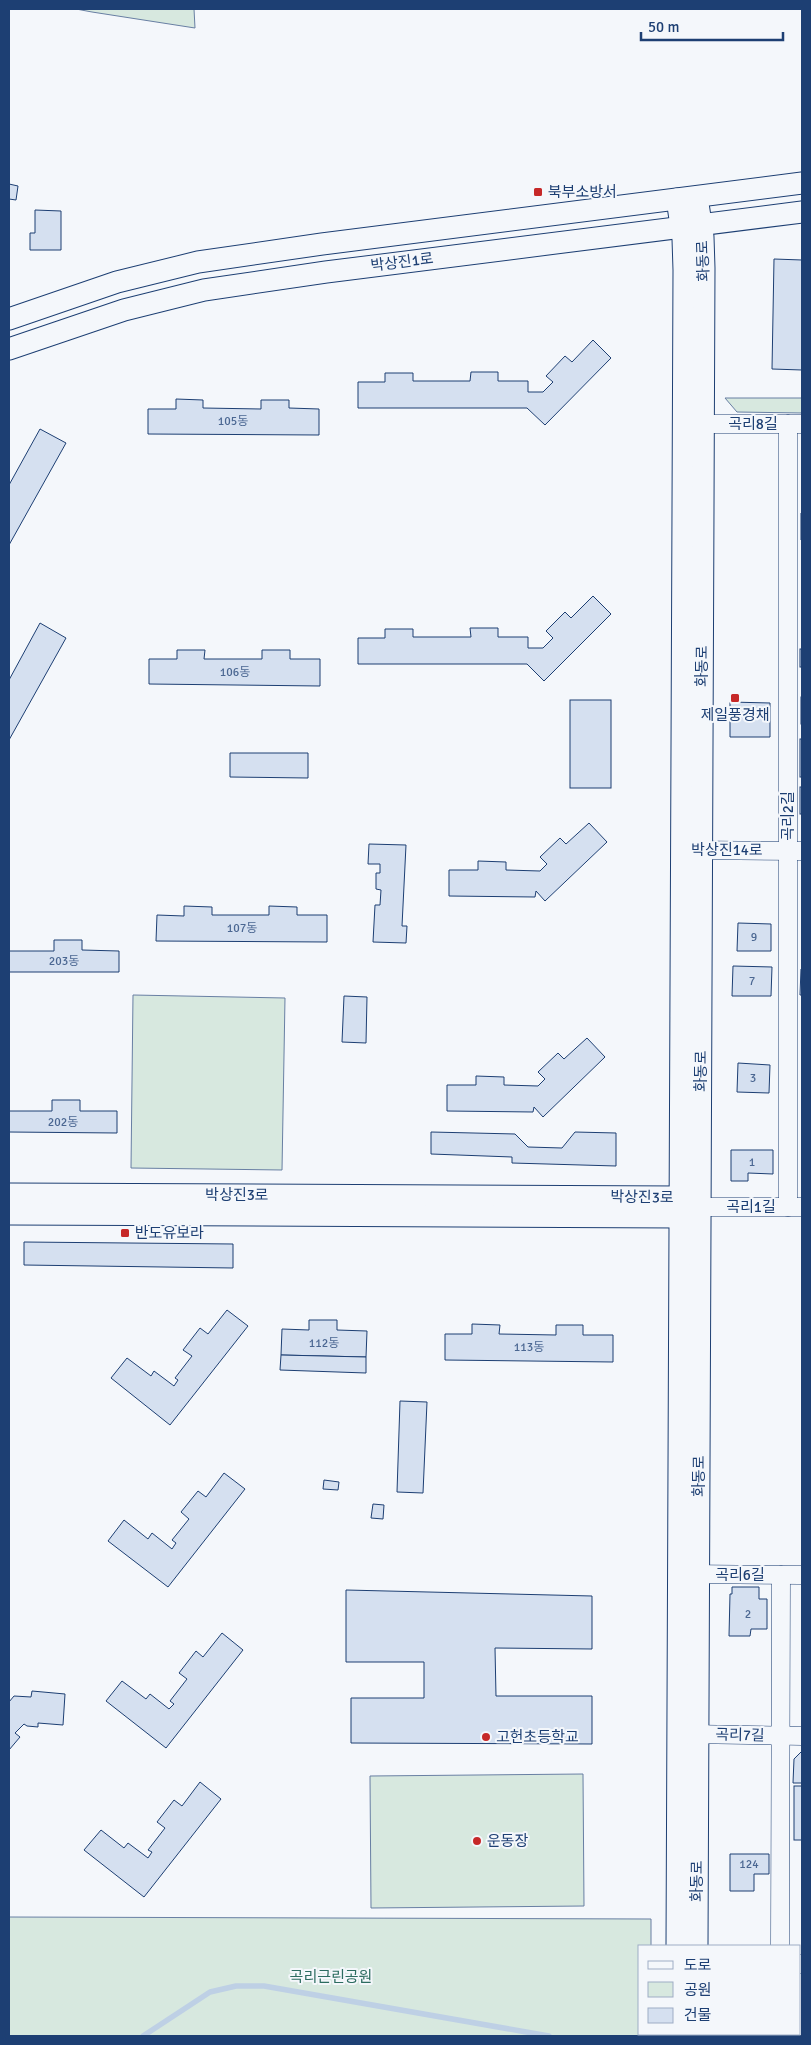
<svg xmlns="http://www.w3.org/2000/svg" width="811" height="2045" font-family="Signika,'Noto Sans KR',sans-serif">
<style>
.green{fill:#d7e8df;stroke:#687fa3}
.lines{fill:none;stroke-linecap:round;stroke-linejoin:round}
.stream{stroke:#bed0e5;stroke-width:5.5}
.building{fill:#d5e0f0;stroke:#1d3f73}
.minor-casing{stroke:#1d3f73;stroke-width:19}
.tertiary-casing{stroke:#1d3f73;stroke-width:23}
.minor{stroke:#f4f7fb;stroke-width:18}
.tertiary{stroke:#f4f7fb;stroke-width:21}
.poi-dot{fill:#c62828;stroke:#f4f7fb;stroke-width:2}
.labels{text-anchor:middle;stroke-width:4;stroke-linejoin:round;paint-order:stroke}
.number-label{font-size:12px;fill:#4b6792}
.poi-label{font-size:15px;fill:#1d3f73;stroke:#f4f7fb;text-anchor:start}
.street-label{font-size:15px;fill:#1d3f73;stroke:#f4f7fb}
.park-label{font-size:15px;fill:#2c6c60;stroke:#f4f7fb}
</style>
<rect width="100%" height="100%" fill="#f4f7fb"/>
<g class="green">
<path d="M76 9H194L195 28 92 12Z"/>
<path d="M725 398H802V413L737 412Z"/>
<path d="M133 995 285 998 282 1170 131 1168Z"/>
<path d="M583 1774 584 1906 371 1908 370 1776Z"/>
<path d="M9 1917 651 1919V1946H640V2034H651V2036H9Z"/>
</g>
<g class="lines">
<path class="stream" d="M143 2036 210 1992 236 1986H264L549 2036"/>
</g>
<g class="building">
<path d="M9 184 18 186 16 200 9 199Z"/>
<path d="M35 210 61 211V250H30V233H35Z"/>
<path d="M774 259 802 260V370L772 369Z"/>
<path d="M593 340 611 358 545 425 527 408H358V382H385V373H413V381H470L471 372H498V381H528V392H543L553 382 546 376 565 356 572 362Z"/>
<path d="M176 399 203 400V408L261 409V400H289V408L319 409V435L148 434V409H176Z"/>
<path d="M40 429 66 443 9 545V485Z"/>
<path d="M802 512V540H801V513Z"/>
<path d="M593 596 611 614 544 681 527 664H358V638H385V629H413V637H471L470 628H498V637H528V648H543L553 638 546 631 565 612 571 618Z"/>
<path d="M40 623 66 638 9 740V680Z"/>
<rect x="800" y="649" width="2" height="18"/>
<path d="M177 650H205L204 659H262V650H290V659H320V686L149 684V659H177Z"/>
<rect x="801" y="697" width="1" height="27"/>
<rect x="570" y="700" width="41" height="88"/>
<path d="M730 702 770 703V737H730Z"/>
<rect x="800" y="739" width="2" height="38"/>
<path d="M230 753H308V778L230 777Z"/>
<rect x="800" y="787" width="2" height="27"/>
<path d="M589 823 607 842 545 901 536 891 535 897 449 896V870H478V861L506 862V870L540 871 547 864 540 857 560 838 566 844Z"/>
<path d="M369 844 406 845 402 926H407L406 943 373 942 375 905H380L381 890 376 889V873H380V864H368Z"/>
<path d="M184 906 212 907V915H269V906L297 907V915H327V942L156 941 157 915 184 916Z"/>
<path d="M738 923 771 924V951H737Z"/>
<path d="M54 940H82V950L119 951V972H9V951H54Z"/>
<path d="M733 966 772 967 771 996H732Z"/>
<path d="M801 969H802V995H800Z"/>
<path d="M344 996 367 997 366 1043 342 1042Z"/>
<path d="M587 1038 605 1057 543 1117 534 1107 533 1112 447 1111V1085H476V1076L504 1077V1085L538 1086 545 1079 538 1072 558 1053 564 1059Z"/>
<path d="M738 1063 770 1065 769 1093 737 1092Z"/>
<path d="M52 1100H80V1111H117V1133L9 1132V1111H52Z"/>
<path d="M431 1132 515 1134 528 1147 562 1148 575 1132 616 1133V1166L512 1163V1157L431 1154Z"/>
<path d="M731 1150H773V1174L748 1173V1181H731Z"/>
<path d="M24 1242 233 1244V1268L24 1265Z"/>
<path d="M227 1310 248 1326 170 1425 111 1378 127 1358 151 1376 154 1371 174 1386 178 1380 175 1378 192 1356 183 1350 200 1328 208 1334Z"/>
<path d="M309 1320H337V1330L367 1331 366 1357 281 1355 282 1329 309 1330Z"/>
<path d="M472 1324 500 1325 499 1334 556 1335V1325H583V1335H613V1362L445 1360V1334H472Z"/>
<path d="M281 1355 366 1357V1373L280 1370Z"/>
<path d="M400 1401 427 1402 423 1493 397 1492Z"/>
<path d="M224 1473 245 1489 168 1587 108 1541 124 1520 148 1539 152 1533 172 1549 176 1543 172 1540 189 1519 181 1512 198 1491 206 1497Z"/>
<path d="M324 1480 339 1482 338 1490 323 1489Z"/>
<path d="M373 1504 384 1505 383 1519 371 1518Z"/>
<path d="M732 1587H759V1599H767V1629H751L750 1636H729L730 1594H732Z"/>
<path d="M346 1590 592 1596V1649L495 1648 496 1696H592V1744L351 1743V1698H424V1662H346Z"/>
<path d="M222 1633 243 1650 166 1748 106 1701 122 1681 146 1699 150 1694 169 1709 174 1704 170 1701 187 1679 179 1673 196 1651 203 1657Z"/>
<path d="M32 1691 65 1694 63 1725 38 1723V1727L27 1726 24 1724 15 1733 20 1737 9 1750V1702L14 1696 31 1697Z"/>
<path d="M802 1751V1783H793L794 1759Z"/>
<path d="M200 1782 221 1799 144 1897 84 1850 101 1830 124 1848 128 1843 148 1858 152 1852 148 1850 165 1828 157 1822 174 1800 182 1806Z"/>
<rect x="794" y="1786" width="8" height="54"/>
<path d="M730 1854H769V1874H754V1891H730Z"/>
</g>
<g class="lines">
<defs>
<g id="minor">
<path d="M703 424H802"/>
<path d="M690 850 802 851"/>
<path d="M700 1207H802"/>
<path d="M788 1207V424"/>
<path d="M686 1574 802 1575"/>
<path d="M686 1734 802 1736"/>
<path d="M780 1946 781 1575"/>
<path d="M800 1964H802"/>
</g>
<g id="tertiary">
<path d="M9 319 117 282 198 262 322 244 802 183"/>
<path d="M9 349 124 310 204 290 326 272 802 212"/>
<path d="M9 1194 680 1197 693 1204"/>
<path d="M9 1214 680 1217 692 1211"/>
<path d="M677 1946 684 270 683 239 677 199"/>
<path d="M697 1946 704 268 703 237 697 197"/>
<path d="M676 2036V2034"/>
<path d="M696 2036V2034"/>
</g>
</defs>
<use href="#minor" class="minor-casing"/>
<use href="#tertiary" class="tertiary-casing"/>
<use href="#minor" class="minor"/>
<use href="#tertiary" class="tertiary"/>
</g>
<g class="poi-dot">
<rect x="533" y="187" width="10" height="10" rx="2.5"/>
<rect x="730" y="693" width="10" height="10" rx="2.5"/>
<rect x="120" y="1228" width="10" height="10" rx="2.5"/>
<circle cx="486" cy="1737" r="5"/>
<circle cx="477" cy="1841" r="5"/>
</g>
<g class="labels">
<g class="number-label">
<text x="233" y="425">105동</text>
<text x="235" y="676">106동</text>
<text x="242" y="932">107동</text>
<text x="754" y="941">9</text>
<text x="64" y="965">203동</text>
<text x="752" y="985">7</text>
<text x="753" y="1082">3</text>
<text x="63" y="1126">202동</text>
<text x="752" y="1166">1</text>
<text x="324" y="1347">112동</text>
<text x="529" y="1351">113동</text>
<text x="748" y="1618">2</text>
<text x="749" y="1868">124</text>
</g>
<g class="poi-label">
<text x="548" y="197">북부소방서</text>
<text x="735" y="720" text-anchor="middle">제일풍경채</text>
<text x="135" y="1238">반도유보라</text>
<text x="496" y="1742">고헌초등학교</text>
<text x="487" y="1846">운동장</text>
</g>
<g class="street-label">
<text transform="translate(703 261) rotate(-92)" y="5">화동로</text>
<text transform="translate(402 262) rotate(-7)" y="5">박상진1로</text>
<text x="753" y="429">곡리8길</text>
<text transform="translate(702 666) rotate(-90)" y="5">화동로</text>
<text transform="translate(788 816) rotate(-90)" y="5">곡리2길</text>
<text x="727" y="855">박상진14로</text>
<text transform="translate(701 1071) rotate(-90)" y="5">화동로</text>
<text x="237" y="1200">박상진3로</text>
<text transform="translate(642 1197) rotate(1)" y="5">박상진3로</text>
<text x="751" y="1212">곡리1길</text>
<text transform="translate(699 1476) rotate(-90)" y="5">화동로</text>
<text x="740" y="1580">곡리6길</text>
<text transform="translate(740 1735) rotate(1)" y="5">곡리7길</text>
<text transform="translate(697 1881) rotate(-90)" y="5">화동로</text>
</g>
<g class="park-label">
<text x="331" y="1982">곡리근린공원</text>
</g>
</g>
<rect width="811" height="2045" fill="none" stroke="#1d3f73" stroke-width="20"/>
<rect x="638" y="1945" width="162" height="90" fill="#f4f7fb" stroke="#9eadc5"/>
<rect x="648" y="1961" width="25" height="8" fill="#f4f7fb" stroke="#9eadc5"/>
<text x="684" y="1970" font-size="15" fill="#1d3f73">도로</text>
<rect x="648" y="1982" width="25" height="15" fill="#d7e8df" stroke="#9eadc5"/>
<text x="684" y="1995" font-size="15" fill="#1d3f73">공원</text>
<rect x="648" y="2008" width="25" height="15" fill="#d5e0f0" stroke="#9eadc5"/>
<text x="684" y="2020" font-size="15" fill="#1d3f73">건물</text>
<path d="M641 32v8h142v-8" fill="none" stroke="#1d3f73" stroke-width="2.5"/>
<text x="648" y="32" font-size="15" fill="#1d3f73" stroke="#f4f7fb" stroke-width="4" paint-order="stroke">50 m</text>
</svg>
